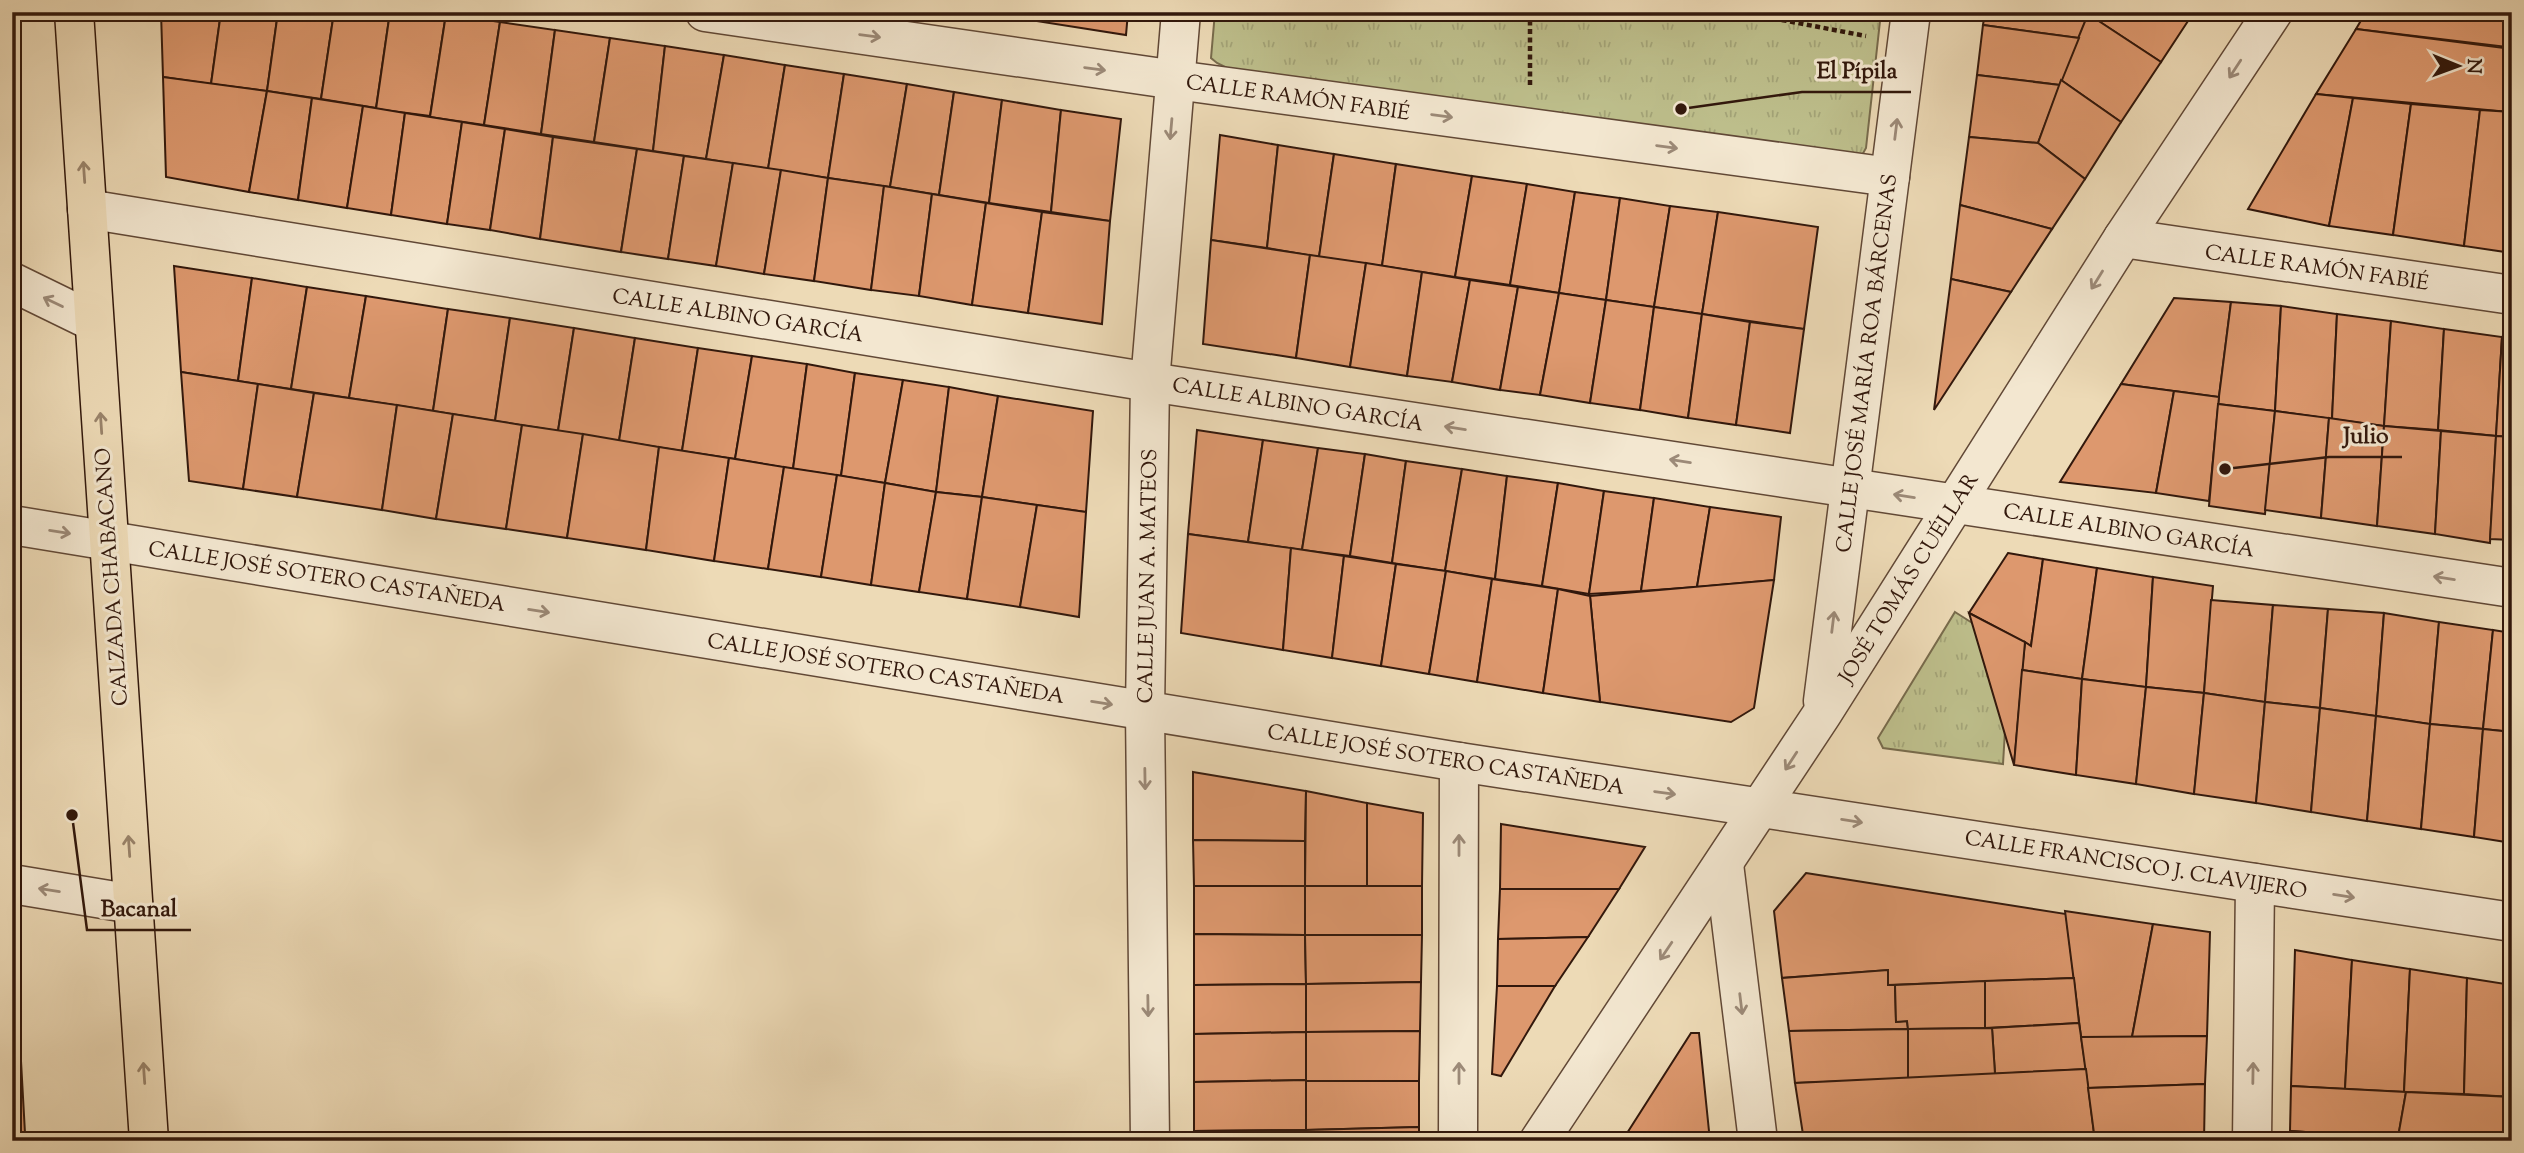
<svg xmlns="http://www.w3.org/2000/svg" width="2524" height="1153" font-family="'Sorts Mill Goudy',serif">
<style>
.park{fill:url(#park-tufts);stroke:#786b4c;stroke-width:2}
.building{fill:#dd986e;stroke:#32180c;stroke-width:2}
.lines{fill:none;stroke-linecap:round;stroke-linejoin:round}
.minor-casing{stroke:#614836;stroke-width:41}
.major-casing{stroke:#32180c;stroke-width:41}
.path{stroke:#32180c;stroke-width:4.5;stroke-dasharray:5 3.5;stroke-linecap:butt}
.minor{stroke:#f3e7d0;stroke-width:38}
.major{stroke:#eddab6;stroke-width:38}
.oneway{stroke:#9c8a78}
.oneway2{stroke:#99836a}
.labels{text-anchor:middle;stroke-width:6;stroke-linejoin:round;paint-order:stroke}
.street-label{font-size:21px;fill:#32180c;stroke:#f3e7d0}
.leader{fill:none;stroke:#32180c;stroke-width:2.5}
.callout-dot{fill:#32180c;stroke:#f3e7d0;stroke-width:2.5}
.callout-label{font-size:23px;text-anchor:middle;font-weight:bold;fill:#32180c;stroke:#f3e7d0;stroke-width:6;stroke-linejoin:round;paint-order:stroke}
</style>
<defs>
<pattern id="park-tufts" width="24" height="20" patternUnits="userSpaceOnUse" patternTransform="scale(1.75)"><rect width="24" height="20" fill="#bdbe8b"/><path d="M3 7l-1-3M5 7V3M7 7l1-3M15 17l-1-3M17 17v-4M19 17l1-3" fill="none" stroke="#a3a377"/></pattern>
</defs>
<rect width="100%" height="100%" fill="#eddab6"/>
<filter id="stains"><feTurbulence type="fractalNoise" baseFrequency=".00286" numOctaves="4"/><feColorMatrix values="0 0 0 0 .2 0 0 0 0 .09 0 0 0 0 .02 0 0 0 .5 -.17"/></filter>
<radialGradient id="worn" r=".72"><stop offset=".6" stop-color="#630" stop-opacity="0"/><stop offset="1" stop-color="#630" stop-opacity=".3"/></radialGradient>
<g class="park">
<path d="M1215 12H1881L1866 148 1861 157 1231 70 1217 63 1211 58Z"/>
<path d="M1955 612 2010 647 2003 764 1883 748 1878 738Z"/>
</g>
<g class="building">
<path d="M161 12H221L211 84 163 77Z"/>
<path d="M221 12H278L267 91 211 84Z"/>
<path d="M278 12H334L321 99 267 91Z"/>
<path d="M334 12H390L376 108 321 99Z"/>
<path d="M390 12 446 14 430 116 376 109Z"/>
<path d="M978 12H1032L1030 20Z"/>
<path d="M1032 12H1128L1126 35 1030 20Z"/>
<path d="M1985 12H2089L2079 38 1983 25Z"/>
<path d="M2089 12H2189L2192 15 2161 62 2088 14Z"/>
<path d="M2366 12H2512V24L2507 47 2356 29Z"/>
<path d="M446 14 500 22 484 125 430 117Z"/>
<path d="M2088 14 2161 62 2121 122 2061 80Z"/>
<path d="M500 22 555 30 541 134 484 125Z"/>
<path d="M2512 24V49H2506L2507 47Z"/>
<path d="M1983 25 2079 38 2060 85 1977 75Z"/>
<path d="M2356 29 2512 49 2509 112 2316 94Z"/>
<path d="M555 30 610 38 594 142 541 134Z"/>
<path d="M610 38 665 46 653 151 594 142Z"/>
<path d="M665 46 724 55 706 159 653 151Z"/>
<path d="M2512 54V112H2509Z"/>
<path d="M724 55 785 65 768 169 706 159Z"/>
<path d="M785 65 844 74 828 178 768 169Z"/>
<path d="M844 74 907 84 890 187 828 178Z"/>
<path d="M1977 75 2060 85 2038 143 1969 137Z"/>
<path d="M163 77 267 91 249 192 166 177Z"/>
<path d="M2061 80 2121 122 2085 179 2038 143Z"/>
<path d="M907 84 954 92 939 195 890 187Z"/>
<path d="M267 91 312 98 298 200 249 192Z"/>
<path d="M954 92 1002 100 989 203 939 195Z"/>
<path d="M2316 94 2353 98 2329 226 2248 209Z"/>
<path d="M312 98 363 106 347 208 298 200Z"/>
<path d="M2353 98 2411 104 2393 235 2329 226Z"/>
<path d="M1002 100 1061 110 1051 212 989 203Z"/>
<path d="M2411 104 2480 110 2464 246 2393 235Z"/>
<path d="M363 106 405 113 391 215 347 208Z"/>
<path d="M1061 110 1121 119 1110 221 1051 212Z"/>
<path d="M2480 110 2512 112V253L2464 246Z"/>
<path d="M405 113 462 122 447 224 391 215Z"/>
<path d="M462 122 505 129 490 230 447 224Z"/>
<path d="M505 129 553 137 540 239 490 230Z"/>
<path d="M1220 135 1278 145 1267 248 1211 240Z"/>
<path d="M553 137 637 149 621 252 540 239Z"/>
<path d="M1969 137 2038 143 2085 179 2052 229 1960 205Z"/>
<path d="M1278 145 1334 154 1319 257 1267 248Z"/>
<path d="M637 149 684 156 668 259 621 252Z"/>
<path d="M1334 154 1396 164 1382 266 1319 257Z"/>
<path d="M684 156 733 163 716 266 668 259Z"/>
<path d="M733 163 781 170 764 274 716 266Z"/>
<path d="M1396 164 1472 176 1455 277 1382 266Z"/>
<path d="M781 170 828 178 814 281 764 274Z"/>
<path d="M1472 176 1527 184 1510 285 1455 277Z"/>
<path d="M828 178 884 186 871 290 814 281Z"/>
<path d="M1527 184 1575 192 1559 293 1510 285Z"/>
<path d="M884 186 932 194 919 296 871 290Z"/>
<path d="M1575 192 1620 198 1606 300 1559 293Z"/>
<path d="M932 194 986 203 972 305 919 296Z"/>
<path d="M1620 198 1670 206 1654 307 1606 300Z"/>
<path d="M986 203 1042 212 1028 313 972 305Z"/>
<path d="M1960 205 2052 229 2011 292 1951 279Z"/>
<path d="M1670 206 1718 212 1702 314 1654 307Z"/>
<path d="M1042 212 1110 221 1102 324 1028 313Z"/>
<path d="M1718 212 1818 227 1804 329 1702 314Z"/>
<path d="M1211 240 1310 255 1296 358 1203 344Z"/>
<path d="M1310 255 1366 263 1350 367 1296 358Z"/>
<path d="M1366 263 1422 272 1407 376 1350 367Z"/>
<path d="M174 266 252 278 238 381 181 372Z"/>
<path d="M1422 272 1470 280 1452 382 1407 376Z"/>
<path d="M252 278 307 287 291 389 238 381Z"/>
<path d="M1951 279 2011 292 1934 410Z"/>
<path d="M1470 280 1518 287 1500 390 1452 382Z"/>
<path d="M307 287 366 296 349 398 291 389Z"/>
<path d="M1518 287 1559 293 1540 395 1500 390Z"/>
<path d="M1559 293 1606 300 1590 403 1540 395Z"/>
<path d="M366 296 448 309 433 411 349 398Z"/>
<path d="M2174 298 2231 302 2219 397 2121 384Z"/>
<path d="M1606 300 1654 307 1640 410 1590 403Z"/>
<path d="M2231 302 2281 306 2275 411 2218 404Z"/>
<path d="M2281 306 2337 314 2332 419 2275 411Z"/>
<path d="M1654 307 1702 314 1688 418 1640 410Z"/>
<path d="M448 309 510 318 495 421 433 411Z"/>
<path d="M1702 314 1750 322 1736 425 1688 418Z"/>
<path d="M2337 314 2391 321 2384 426 2332 419Z"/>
<path d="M510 318 574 328 558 431 495 421Z"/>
<path d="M2391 321 2444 329 2438 430 2384 426Z"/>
<path d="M1750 322 1804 329 1790 433 1736 425Z"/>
<path d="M574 328 635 338 619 441 558 431Z"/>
<path d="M2444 329 2502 337 2496 436 2438 430Z"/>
<path d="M2502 337 2512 339V437L2496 436Z"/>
<path d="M635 338 698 348 682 451 619 441Z"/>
<path d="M698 348 752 356 735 459 682 451Z"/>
<path d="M752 356 807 364 793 469 735 459Z"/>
<path d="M807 364 855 373 841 476 793 469Z"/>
<path d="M181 372 258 384 243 489 189 481Z"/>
<path d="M855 373 903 380 885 483 841 476Z"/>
<path d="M903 380 949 387 936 492 885 483Z"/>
<path d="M258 384 314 393 297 497 243 489Z"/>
<path d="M2121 384 2174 391 2156 493 2060 482Z"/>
<path d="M949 387 998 396 982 497 936 492Z"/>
<path d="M2174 391 2219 397 2209 501 2156 493Z"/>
<path d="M314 393 397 405 382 510 297 497Z"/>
<path d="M998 396 1093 411 1086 512 982 497Z"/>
<path d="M2218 404 2275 411 2265 514 2209 506Z"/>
<path d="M397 405 453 414 436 519 382 510Z"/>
<path d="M2275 411 2329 418 2321 518 2265 510Z"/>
<path d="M453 414 522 425 506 529 436 519Z"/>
<path d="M2329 418 2384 426 2377 526 2321 518Z"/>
<path d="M522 425 583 434 567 538 506 529Z"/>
<path d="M2384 426 2441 431 2435 534 2377 526Z"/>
<path d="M1197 430 1263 440 1248 542 1188 534Z"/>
<path d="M2441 431 2496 436 2490 543 2435 534Z"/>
<path d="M583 434 659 447 646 550 567 538Z"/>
<path d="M2496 436 2512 437V540L2490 539Z"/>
<path d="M1263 440 1318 448 1302 550 1248 542Z"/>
<path d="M659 447 729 458 714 561 646 550Z"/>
<path d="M1318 448 1365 454 1350 556 1302 550Z"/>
<path d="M1365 454 1406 461 1392 563 1350 556Z"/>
<path d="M729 458 784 467 768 569 714 561Z"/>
<path d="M1406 461 1462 469 1445 571 1392 563Z"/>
<path d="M784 467 837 475 821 577 768 569Z"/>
<path d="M1462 469 1507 476 1495 579 1445 571Z"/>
<path d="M837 475 885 483 871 585 821 577Z"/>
<path d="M1507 476 1558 483 1542 586 1495 579Z"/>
<path d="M885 483 936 492 919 592 871 585Z"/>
<path d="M1558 483 1604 491 1589 594 1542 586Z"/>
<path d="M1604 491 1654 498 1641 591 1589 594Z"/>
<path d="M936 492 982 497 967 599 919 592Z"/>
<path d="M982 497 1037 505 1020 607 967 599Z"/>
<path d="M1654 498 1710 507 1697 587 1641 591Z"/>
<path d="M1037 505 1086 512 1079 617 1020 607Z"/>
<path d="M1710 507 1781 517 1774 580 1697 587Z"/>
<path d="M1188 534 1291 548 1283 650 1181 633Z"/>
<path d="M1291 548 1344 556 1332 658 1283 650Z"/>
<path d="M2008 553 2043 559 2031 646 1969 613Z"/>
<path d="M1344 556 1396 564 1381 666 1332 658Z"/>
<path d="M2043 559 2097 568 2082 679 2022 670 2025 642 2031 646Z"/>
<path d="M1396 564 1446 571 1429 674 1381 666Z"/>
<path d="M2097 568 2153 577 2146 687 2082 679Z"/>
<path d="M1446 571 1492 579 1477 682 1429 674Z"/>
<path d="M2153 577 2213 586 2204 693 2146 687Z"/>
<path d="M1492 579 1558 589 1543 693 1477 682Z"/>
<path d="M1774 580 1754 708 1731 722 1600 702 1590 596Z"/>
<path d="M1558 589 1590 596 1600 702 1543 693Z"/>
<path d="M2211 600 2273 605 2265 702 2204 693Z"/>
<path d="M2273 605 2328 609 2320 708 2265 702Z"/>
<path d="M2328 609 2384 613 2376 716 2320 708Z"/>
<path d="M1969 613 2025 642 2014 765Z"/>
<path d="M2384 613 2439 622 2430 724 2376 716Z"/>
<path d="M2439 622 2493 630 2483 729 2430 724Z"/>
<path d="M2493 630 2512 633V732L2483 729Z"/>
<path d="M2022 670 2082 679 2076 775 2014 765Z"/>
<path d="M2082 679 2146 687 2136 784 2076 775Z"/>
<path d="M2146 687 2204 693 2194 794 2136 784Z"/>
<path d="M2204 693 2265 702 2256 803 2194 794Z"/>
<path d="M2265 702 2320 708 2311 812 2256 803Z"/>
<path d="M2320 708 2376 716 2367 821 2311 812Z"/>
<path d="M2376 716 2430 724 2421 829 2367 821Z"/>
<path d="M2430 724 2483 729 2474 837 2421 829Z"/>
<path d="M2483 729 2512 732V843L2474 837Z"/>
<path d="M1193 772 1306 791 1305 841 1193 840Z"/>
<path d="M1306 791 1367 803V886H1305Z"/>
<path d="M1367 803 1423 813 1422 886H1367Z"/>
<path d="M1501 824 1645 847 1619 889H1500Z"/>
<path d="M1193 840 1305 841V886H1194Z"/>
<path d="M1806 873 2066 914 2074 978 1888 985V970L1782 978 1774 911Z"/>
<path d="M1194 886H1305V935L1194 934Z"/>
<rect x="1305" y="886" width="117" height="49"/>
<path d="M1500 889H1619L1588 937 1498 939Z"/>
<path d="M12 905 19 1025 12 1024Z"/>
<path d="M2065 911 2153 924 2132 1037H2081Z"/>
<path d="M2153 924 2210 932 2207 1036 2132 1037Z"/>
<path d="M1194 934 1305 935 1306 984 1194 985Z"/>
<path d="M1305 935H1422L1421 982 1306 984Z"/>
<path d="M1588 937 1555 986H1497L1498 939Z"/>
<path d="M2295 950 2352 960 2345 1089 2291 1086Z"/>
<path d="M2352 960 2410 969 2404 1092 2345 1089Z"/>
<path d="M2410 969 2467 978 2464 1094 2404 1092Z"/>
<path d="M1888 970V985H1895L1896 1022 1907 1021 1908 1029 1789 1031 1782 978Z"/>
<path d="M2074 978 2079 1023 1985 1028V981Z"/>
<path d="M2467 978 2512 985V1097L2464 1094Z"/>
<path d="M1985 981V1028L1908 1029 1907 1021 1896 1022 1895 985Z"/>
<path d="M1421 982 1420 1031 1306 1032V984Z"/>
<path d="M1306 984V1032L1194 1034V985Z"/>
<path d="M1497 986H1555L1501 1076 1492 1074Z"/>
<path d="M2079 1023 2086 1069 1995 1074 1992 1028Z"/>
<path d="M12 1024 19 1025 25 1133 17 1141 12 1140Z"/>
<path d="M1992 1028 1995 1074 1908 1079V1029Z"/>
<path d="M1908 1029V1079L1795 1083 1789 1031Z"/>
<path d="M1420 1031 1419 1081H1306V1032Z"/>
<path d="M1306 1032V1080L1194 1082V1034Z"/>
<path d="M1691 1033H1699L1710 1141H1622Z"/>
<path d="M2207 1036 2205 1084 2088 1088 2081 1037Z"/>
<path d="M2086 1069 2095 1141H1804L1795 1083Z"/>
<path d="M1306 1080V1130L1194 1131V1082Z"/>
<path d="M1306 1081H1419V1127L1306 1130Z"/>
<path d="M2205 1084 2204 1141H2095L2088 1088Z"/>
<path d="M2291 1086 2406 1092 2398 1138 2290 1131Z"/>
<path d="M2406 1092 2512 1097V1141L2398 1137Z"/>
<path d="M1419 1127V1141H1306V1130Z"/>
<path d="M1306 1130V1141H1194V1131Z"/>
<path d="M2290 1131 2398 1138V1141H2290Z"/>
<path d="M2398 1137 2506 1141H2398Z"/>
</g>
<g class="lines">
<defs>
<g id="minor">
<path d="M705 12 1176 80 1890 177"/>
<path d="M87 209 1150 382 2512 588"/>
<path d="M2123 238 2512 295"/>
<path d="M12 282 94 322"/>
<path d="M12 525 1459 762 2512 922"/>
<path d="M1823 701 1911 12"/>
<path d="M1724 864 1758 1141"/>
<path d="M12 884 133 904"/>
<path d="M1150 1141 1145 711 1150 382 1181 12"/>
<path d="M1458 1141 1459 762"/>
<path d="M1539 1141 1822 714 2123 238 2273 12"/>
<path d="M2252 1141 2255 883"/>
</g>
<path id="major" d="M74 12 149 1141"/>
</defs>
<use href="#minor" class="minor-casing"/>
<use href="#major" class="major-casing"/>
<g class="path">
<path d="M1530 12V85"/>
<path d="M1740 12 1866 36"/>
</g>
<use href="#minor" class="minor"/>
<use href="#major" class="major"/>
</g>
<defs><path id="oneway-shaft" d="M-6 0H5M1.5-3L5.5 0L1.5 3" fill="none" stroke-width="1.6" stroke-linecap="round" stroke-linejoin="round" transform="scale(1.75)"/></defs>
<g class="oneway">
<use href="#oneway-shaft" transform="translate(870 36) rotate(8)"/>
<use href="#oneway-shaft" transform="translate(1095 69) rotate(8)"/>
<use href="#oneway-shaft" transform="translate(2235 69) rotate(123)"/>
<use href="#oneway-shaft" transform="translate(1442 116) rotate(8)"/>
<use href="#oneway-shaft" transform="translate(1171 129) rotate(95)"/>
<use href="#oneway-shaft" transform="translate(1896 129) rotate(-83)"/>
<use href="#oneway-shaft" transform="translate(1667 147) rotate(8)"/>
<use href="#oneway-shaft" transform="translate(2097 280) rotate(122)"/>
<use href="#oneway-shaft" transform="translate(53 302) rotate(-154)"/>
<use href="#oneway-shaft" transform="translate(1455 428) rotate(-171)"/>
<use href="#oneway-shaft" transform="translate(1680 461) rotate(-171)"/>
<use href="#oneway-shaft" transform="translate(1904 496) rotate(-171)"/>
<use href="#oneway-shaft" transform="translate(60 532) rotate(9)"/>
<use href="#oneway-shaft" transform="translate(2444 578) rotate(-171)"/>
<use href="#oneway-shaft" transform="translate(539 611) rotate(9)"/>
<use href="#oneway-shaft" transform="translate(1833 622) rotate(-83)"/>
<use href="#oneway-shaft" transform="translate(1102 703) rotate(9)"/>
<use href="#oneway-shaft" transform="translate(1791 761) rotate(123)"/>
<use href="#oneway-shaft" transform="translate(1145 779) rotate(89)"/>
<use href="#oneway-shaft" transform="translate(1665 793) rotate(8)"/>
<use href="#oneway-shaft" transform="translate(1852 821) rotate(9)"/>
<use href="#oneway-shaft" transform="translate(1459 845) rotate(-90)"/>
<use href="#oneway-shaft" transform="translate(49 890) rotate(-171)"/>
<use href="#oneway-shaft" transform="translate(2344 896) rotate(9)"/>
<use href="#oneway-shaft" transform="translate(1666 951) rotate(124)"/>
<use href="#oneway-shaft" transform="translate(1741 1004) rotate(83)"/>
<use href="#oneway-shaft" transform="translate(1148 1006) rotate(89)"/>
<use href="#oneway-shaft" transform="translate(1459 1073) rotate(-90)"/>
<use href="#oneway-shaft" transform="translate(2253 1073) rotate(-89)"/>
</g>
<g class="oneway2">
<use href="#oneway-shaft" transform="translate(84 172) rotate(-94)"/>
<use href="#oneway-shaft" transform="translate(101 423) rotate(-94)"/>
<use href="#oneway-shaft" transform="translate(129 846) rotate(-94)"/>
<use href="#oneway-shaft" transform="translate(144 1073) rotate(-94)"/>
</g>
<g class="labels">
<g class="street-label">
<text transform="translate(1298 97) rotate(8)" y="7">CALLE RAMÓN FABIÉ</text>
<text transform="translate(2317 267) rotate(8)" y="7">CALLE RAMÓN FABIÉ</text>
<text transform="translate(738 315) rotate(9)" y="7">CALLE ALBINO GARCÍA</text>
<text transform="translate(1866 363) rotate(-83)" y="7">CALLE JOSÉ MARÍA ROA BÁRCENAS</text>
<text transform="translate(1298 404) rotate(9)" y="7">CALLE ALBINO GARCÍA</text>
<text transform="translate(2129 530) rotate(9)" y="7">CALLE ALBINO GARCÍA</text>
<text transform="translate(327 576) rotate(9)" y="7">CALLE JOSÉ SOTERO CASTAÑEDA</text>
<text transform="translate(1147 576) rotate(-89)" y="7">CALLE JUAN A. MATEOS</text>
<text transform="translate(111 577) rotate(-94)" y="7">CALZADA CHABACANO</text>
<text transform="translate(1908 578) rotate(-58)" y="7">JOSÉ TOMÁS CUÉLLAR</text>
<text transform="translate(886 668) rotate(9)" y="7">CALLE JOSÉ SOTERO CASTAÑEDA</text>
<text transform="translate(1446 759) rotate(9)" y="7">CALLE JOSÉ SOTERO CASTAÑEDA</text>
<text transform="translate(2136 864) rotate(9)" y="7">CALLE FRANCISCO J. CLAVIJERO</text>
</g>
</g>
<path class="leader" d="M1681 109L1802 92H1911M2225 469L2329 457H2402M72 815L87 930H191"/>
<g class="callout-dot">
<circle cx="1681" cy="109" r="7"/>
<circle cx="2225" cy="469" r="7"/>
<circle cx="72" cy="815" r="7"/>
</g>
<g class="callout-label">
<text x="1857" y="78">El Pípila</text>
<text x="2366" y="443">Julio</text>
<text x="139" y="916">Bacanal</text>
</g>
<rect width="2524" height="1153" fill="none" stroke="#eddab6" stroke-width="42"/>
<rect x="14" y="14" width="2496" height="1125" fill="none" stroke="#32180c" stroke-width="3.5"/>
<rect x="21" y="21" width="2482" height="1111" fill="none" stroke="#32180c" stroke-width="2"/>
<g transform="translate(2458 66) rotate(91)" stroke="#f3e7d0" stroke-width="5" paint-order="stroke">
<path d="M0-5L12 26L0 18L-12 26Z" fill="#32180c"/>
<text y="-10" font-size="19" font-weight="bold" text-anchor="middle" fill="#32180c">N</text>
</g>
<rect width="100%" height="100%" filter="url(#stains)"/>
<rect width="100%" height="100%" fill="url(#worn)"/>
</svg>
